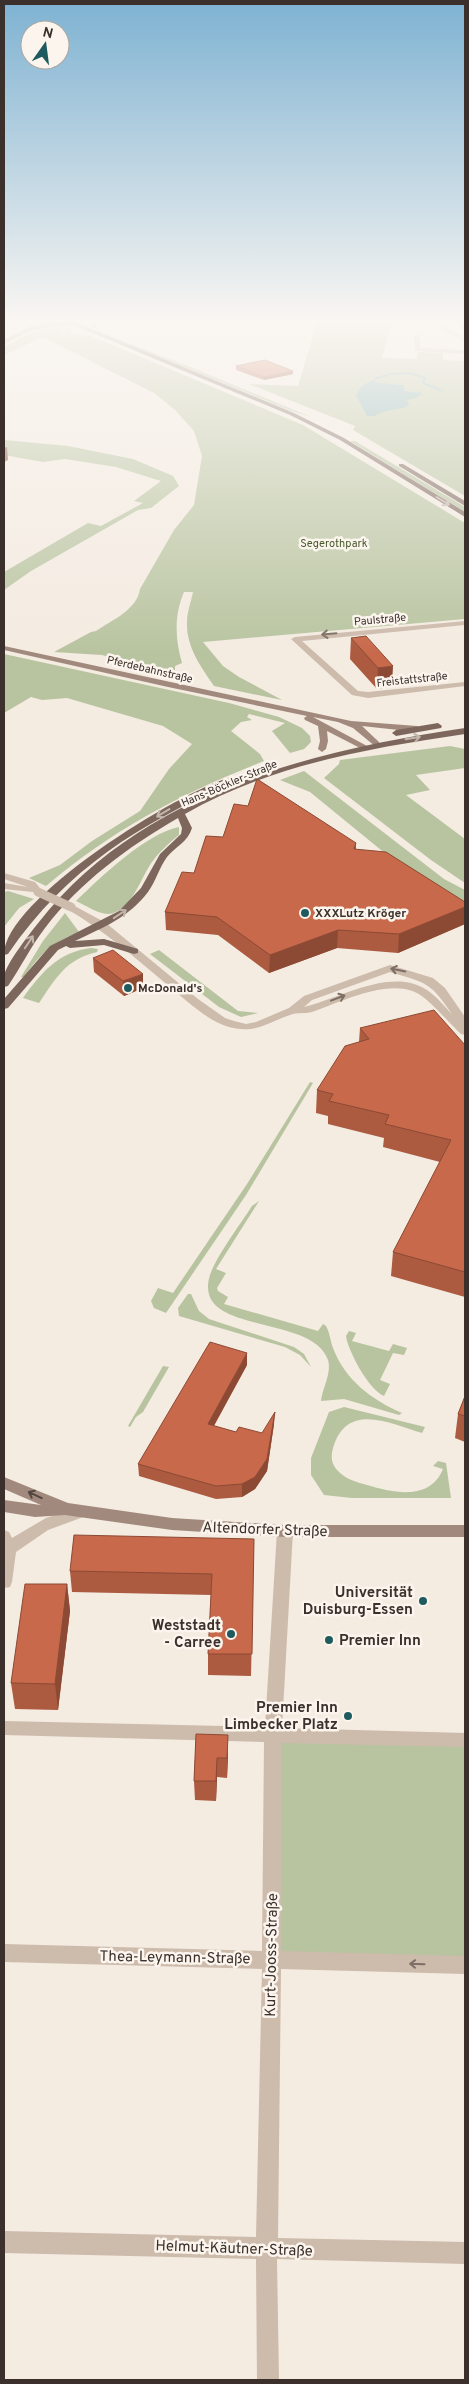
<svg xmlns="http://www.w3.org/2000/svg" width="469" height="2384" font-family="Overpass,sans-serif">
<style>
.green{fill:#b8c4a0}
.water{fill:#7fb0b2}
.lines{fill:none;stroke-linecap:round;stroke-linejoin:round}
.stream{stroke:#7fb0b2;stroke-width:2}
.street{fill:#cdbbac;fill-rule:evenodd}
.secondary{fill:#a18a7d;fill-rule:evenodd}
.primary{fill:#7d675c;fill-rule:evenodd}
.street-bridge{stroke:#cdbbac;stroke-width:9}
.wall{fill:#ac5a40}
.shaded-wall{fill:#8c4a34}
.building{fill:#c8694b;stroke:#8c4a34}
.oneway{stroke:#c2b5ac}
.oneway2{stroke:#7d6f65}
.oneway3{stroke:#544640}
.poi-dot{fill:#1f5a5e;stroke:#fbf5ee;stroke-width:2}
.labels{text-anchor:middle;stroke-width:5;stroke-linejoin:round;paint-order:stroke}
.far-park-label{font-size:11px;fill:#4a5a2e;stroke:#fbf5ee}
.far-street-label{font-size:11px;fill:#3b302b;stroke:#fbf5ee}
.poi-label{font-size:12px;font-weight:bold;fill:#3b302b;stroke:#fbf5ee;text-anchor:start}
.near-street-label{font-size:15px;fill:#3b302b;stroke:#fbf5ee}
.near-poi-label{font-size:15px;font-weight:bold;fill:#3b302b;stroke:#fbf5ee;text-anchor:end}
</style>
<rect width="100%" height="100%" fill="#f4ebe1"/>
<g class="green">
<path d="M318 319H393L382 358 417 359 418 352 443 353V360L465 361V496L353 430 355 426 249 384 298 386Z"/>
<path d="M74 322 188 366 311 417 289 410Z"/>
<path d="M56 326H66L61 331 65 333 64 330 70 327V330L73 332 66 333 91 336 303 425 465 523V619L203 642 223 666 239 677 282 700 214 686C201 667 186 647 187 622 187 612 191 602 193 592H184C174 615 175 639 182 663L175 666V671L154 669 102 655 54 652 91 632 96 631C112 620 137 610 140 589L174 530 194 505 202 456 194 431 175 410 154 393 43 337 4 355V347L31 333Z"/>
<path d="M4 440 68 446 133 459 173 476 179 486 151 508 138 510 31 571 4 590V572L88 523 101 526 143 503 134 501 161 481 116 467 65 459 43 462 4 455Z"/>
<path d="M350 441H355L465 507V512Z"/>
<path d="M4 654 229 703 279 717 302 728 310 736 311 742 304 749 290 753 272 731 285 723 249 714 247 717 252 720 241 722 231 731 260 754 264 761C182 793 113 829 46 886L29 878 60 865 92 841 140 811 169 769 192 744 163 726 67 698 42 700 31 697 4 713Z"/>
<path d="M450 746 465 749V768L416 775 430 790 406 795 465 839V883L431 860 324 778 339 764 340 760Z"/>
<path d="M304 771 444 879 465 890V903L381 850 310 792 280 780Z"/>
<path d="M179 827V835C169 843 160 851 152 862 141 877 131 913 108 914 98 914 85 905 76 901 101 877 145 834 179 827Z"/>
<path d="M8 891 34 899 19 908 4 927V892Z"/>
<path d="M65 913 79 932C53 942 39 955 24 977H21L43 941Z"/>
<path d="M91 948 98 949 97 952C66 959 56 978 39 1003L23 998C41 973 58 952 91 948Z"/>
<path d="M159 950 238 1011 258 1013 241 1017 219 1007 150 954Z"/>
<path d="M310 1082 313 1083 246 1195 166 1313 154 1308 151 1301 158 1288 173 1293 247 1184Z"/>
<path d="M259 1201 216 1269 226 1273 217 1288 218 1291 228 1297 224 1304 318 1331 323 1324 326 1326C330 1333 330 1340 333 1348 345 1380 372 1400 402 1413L399 1415 344 1399 321 1401C322 1389 332 1373 328 1360 312 1313 191 1336 210 1275 217 1255 240 1225 252 1206Z"/>
<path d="M188 1294H191L199 1311 209 1319 294 1347 304 1354 311 1367 300 1355 285 1347 179 1316 178 1308Z"/>
<path d="M349 1331 356 1333 352 1341 389 1351 393 1344 407 1348 404 1355 393 1353 380 1380 390 1384 384 1396C369 1390 348 1351 346 1336Z"/>
<path d="M163 1366 169 1367 143 1412 136 1417 130 1427 128 1426Z"/>
<path d="M344 1407 425 1427 422 1433C391 1424 349 1402 334 1445 331 1454 330 1462 337 1470 345 1479 356 1482 367 1485 394 1493 430 1501 443 1469L433 1466 438 1461 446 1463 451 1498H352L324 1495 311 1475V1458L329 1412Z"/>
<path d="M273 1735 465 1741V1965L272 1960Z"/>
</g>
<path class="water" d="M376 378 375 382 378 383 402 385 405 388 403 391 423 393 416 398 407 400 409 405C402 411 385 408 375 416H367L356 395 362 386Z"/>
<g class="lines">
<g class="stream">
<path d="M391 374 410 373 425 378 423 383 443 391"/>
<path d="M376 378 388 375"/>
</g>
<g class="street">
<path d="M424 319H431L465 338V342Z"/>
<path d="M417 334 420 336V348L465 350V354L415 351 414 336Z"/>
<path d="M465 621V625L302 641 358 691 368 692 465 682V686L368 698 352 695 291 639 295 637Z"/>
<path d="M4 873 35 882 43 892 38 895 33 892 4 889V883L28 887 4 879Z"/>
<path d="M71 904 106 923 198 999 225 1018 234 1021 246 1024 256 1022 289 1008 304 996 390 965 433 978 445 988 465 1017V1035L461 1034C450 1024 429 999 417 993 387 978 341 1002 312 1012 305 1014 297 1012 290 1015 266 1023 256 1034 229 1027 205 1020 183 997 164 982 132 955 103 930 67 909V905ZM390 972C427 983 430 982 452 1014 444 1006 436 996 427 990 392 966 338 999 304 1007L312 1000Z"/>
<path d="M81 1506 86 1508 89 1512 86 1516 48 1530 16 1552 12 1582 10 1587 4 1588V1530L9 1532 12 1538 46 1518Z"/>
<path d="M285 1525 290 1527 293 1531 282 1728 465 1733V1747L281 1743V1951L465 1956V1974L281 1969 278 2238 465 2242V2264L277 2259 279 2380H257L256 2259 4 2253V2231L256 2237 262 1969 4 1962V1944L262 1951 264 1742 4 1735V1721L265 1727 277 1531 280 1527Z"/>
</g>
<g class="secondary">
<path d="M55 319H65L35 328 4 344V340L31 326Z"/>
<path d="M4 646 351 721 417 726 421 729 417 732 362 726 379 742V746L376 747 353 728 338 722 313 717 369 747 362 749 327 731 328 741 326 749 322 752 318 749 320 741 318 726 305 720 304 718 307 716 168 687 4 650Z"/>
<path d="M4 1477 68 1503 172 1518 285 1525H465V1537H285L172 1530 65 1515 35 1517 4 1512V1500L41 1505 4 1489Z"/>
</g>
<g class="primary">
<path d="M60 319H68L294 413 344 438 465 512V517L340 440 290 415 73 325 50 327 25 332 22 330 50 323H66Z"/>
<path d="M90 319H95L97 328H93Z"/>
<path d="M399 464H403L465 501V506L399 466Z"/>
<path d="M438 723 442 726 441 728 396 736 392 733 396 730Z"/>
<path d="M465 728V734C370 748 270 765 185 814L192 828C188 842 175 847 167 857 159 868 156 881 148 892 128 918 104 927 75 941L104 939 138 949V953L134 954 104 945 70 948 66 946 58 950 8 1008 4 1009V999L50 946 119 911 141 888 160 854 181 834 182 828 178 818C128 847 80 882 45 928 31 946 21 967 8 986L4 987C4 984 3 979 4 976 6 964 30 933 39 922 140 793 310 751 465 728Z"/>
<path d="M231 777 236 780 234 782C140 824 67 868 8 954L4 955C4 899 180 791 231 777Z"/>
</g>
<path class="street-bridge" d="M38 892 71 907"/>
</g>
<g class="wall">
<path d="M455 319H465V331Z"/>
<path d="M236 366 293 374 264 380 236 370Z"/>
<path d="M366 636 392 686 377 689 350 659 351 638Z"/>
<path d="M223 837 356 843V850L465 907V924L398 953 337 948 269 973 218 935 166 930 165 912 194 873Z"/>
<path d="M93 958 143 988 124 996 94 972Z"/>
<path d="M360 1028 465 1045V1297L391 1276 393 1252 440 1162 383 1147 384 1138 328 1124V1116L316 1113 317 1090 359 1042Z"/>
<path d="M247 1365 214 1426 236 1432 262 1433 274 1424 267 1471 255 1489 242 1497 216 1499 139 1476 138 1464Z"/>
<path d="M465 1396V1442L455 1438 458 1414Z"/>
<path d="M254 1539 251 1676 208 1675V1654L211 1595 72 1592 70 1571Z"/>
<path d="M67 1584 70 1611 58 1710 15 1709 11 1683Z"/>
<path d="M196 1734 228 1754 227 1778 217 1777 216 1801 195 1800 194 1781Z"/>
</g>
<g class="shaded-wall">
<path d="M293 371V374L264 380V377Z"/>
<path d="M7 447 8 460 4 462V448Z"/>
<path d="M393 666 392 686 377 689 378 668Z"/>
<path d="M465 907V924L398 953 399 934Z"/>
<path d="M338 930 337 948 269 973 270 955Z"/>
<path d="M143 974V988L124 996 123 981Z"/>
<path d="M247 1353V1365L208 1436V1424Z"/>
<path d="M275 1412 274 1424 267 1471 255 1489 242 1497V1484Z"/>
<path d="M67 1584 70 1611 58 1710 55 1684Z"/>
<path d="M228 1735V1754L227 1778V1758Z"/>
<path d="M217 1758V1777L216 1801V1781Z"/>
</g>
<g class="building">
<path d="M265 360 293 371 264 377 236 366Z"/>
<path d="M366 636 393 666 378 668 351 638Z"/>
<path d="M257 779 356 843 354 849 386 852 465 902V907L399 934 338 930 270 955 217 917 165 912 182 872 194 873 206 836 223 837 234 804 248 806Z"/>
<path d="M113 950 143 974 123 981 93 958Z"/>
<path d="M434 1010 465 1045V1272L393 1252 451 1140 385 1124 389 1115 329 1101 333 1094 317 1090 345 1046 369 1039 360 1028Z"/>
<path d="M210 1342 247 1353 208 1424 236 1432 239 1427 262 1433 275 1412 267 1459 255 1477 242 1484 216 1486 138 1464Z"/>
<path d="M465 1396V1416L458 1414Z"/>
<path d="M74 1535 254 1539 252 1654H208L212 1574 70 1571Z"/>
<path d="M25 1584H67L55 1684 11 1683Z"/>
<path d="M196 1734 228 1735 227 1758H217L216 1781H194Z"/>
</g>
<defs><path id="oneway-shaft" d="M-6 0H5M1.5-3L5.5 0L1.5 3" fill="none" stroke-width="1.6" stroke-linecap="round" stroke-linejoin="round" transform="scale(1.25)"/></defs>
<g class="oneway">
<use href="#oneway-shaft" transform="translate(443 501) rotate(32)"/>
<use href="#oneway-shaft" transform="translate(413 738) rotate(-9)"/>
<use href="#oneway-shaft" transform="translate(163 813) rotate(149)"/>
<use href="#oneway-shaft" transform="translate(120 914) rotate(-34)"/>
<use href="#oneway-shaft" transform="translate(29 942) rotate(-56)"/>
</g>
<g class="oneway2">
<use href="#oneway-shaft" transform="translate(329 634) rotate(175)"/>
<use href="#oneway-shaft" transform="translate(398 970) rotate(-168)"/>
<use href="#oneway-shaft" transform="translate(338 998) rotate(-21)"/>
<use href="#oneway-shaft" transform="translate(417 1964) rotate(-178)"/>
</g>
<use class="oneway3" href="#oneway-shaft" transform="translate(35 1495) rotate(-155)"/>
<linearGradient id="sky" x2="0" y2="1"><stop stop-color="#7eb2d2"/><stop offset="0.49" stop-color="#faf6f2"/><stop offset="1" stop-color="#faf6f2" stop-opacity="0"/></linearGradient>
<rect width="469" height="653" fill="url(#sky)"/>
<g class="poi-dot">
<circle cx="305" cy="913" r="5"/>
<circle cx="128" cy="988" r="5"/>
<circle cx="423" cy="1601" r="5"/>
<circle cx="231" cy="1634" r="5"/>
<circle cx="329" cy="1640" r="5"/>
<circle cx="348" cy="1716" r="5"/>
</g>
<g class="labels">
<g class="far-park-label">
<text x="334" y="547">Segerothpark</text>
</g>
<g class="far-street-label">
<text transform="translate(380 619) rotate(-5)" y="4">Paulstraße</text>
<text transform="translate(150 669) rotate(13)" y="4">Pferdebahnstraße</text>
<text transform="translate(412 679) rotate(-6)" y="4">Freistattstraße</text>
<text transform="translate(229 783) rotate(-23)" y="4">Hans-Böckler-Straße</text>
</g>
<g class="poi-label">
<text x="315" y="917">XXXLutz Kröger</text>
<text x="138" y="992">McDonald's</text>
</g>
<g class="near-street-label">
<text transform="translate(265 1529) rotate(2)" y="5">Altendorfer Straße</text>
<text transform="translate(271 1955) rotate(-89)" y="5">Kurt-Jooss-Straße</text>
<text transform="translate(175 1957) rotate(1)" y="5">Thea-Leymann-Straße</text>
<text transform="translate(234 2248) rotate(2)" y="5">Helmut-Käutner-Straße</text>
</g>
<g class="near-poi-label">
<text x="413" y="1597">Universität<tspan x="413" dy="17">Duisburg-Essen</tspan></text>
<text x="221" y="1630">Weststadt<tspan x="221" dy="17">- Carree</tspan></text>
<text x="339" y="1645" text-anchor="start">Premier Inn</text>
<text x="338" y="1712">Premier Inn<tspan x="338" dy="17">Limbecker Platz</tspan></text>
</g>
</g>
<rect width="469" height="2384" fill="none" stroke="#3b302b" stroke-width="10"/>
<g transform="translate(45 45) rotate(14)"><circle r="24" fill="#fbf5ee" stroke="#aea6a0"/>
<path d="M0-4L9 19L0 12L-9 19Z" fill="#1f5a5e"/>
<text y="-8" font-size="14" font-weight="bold" text-anchor="middle" fill="#3b302b">N</text>
</g>
</svg>
